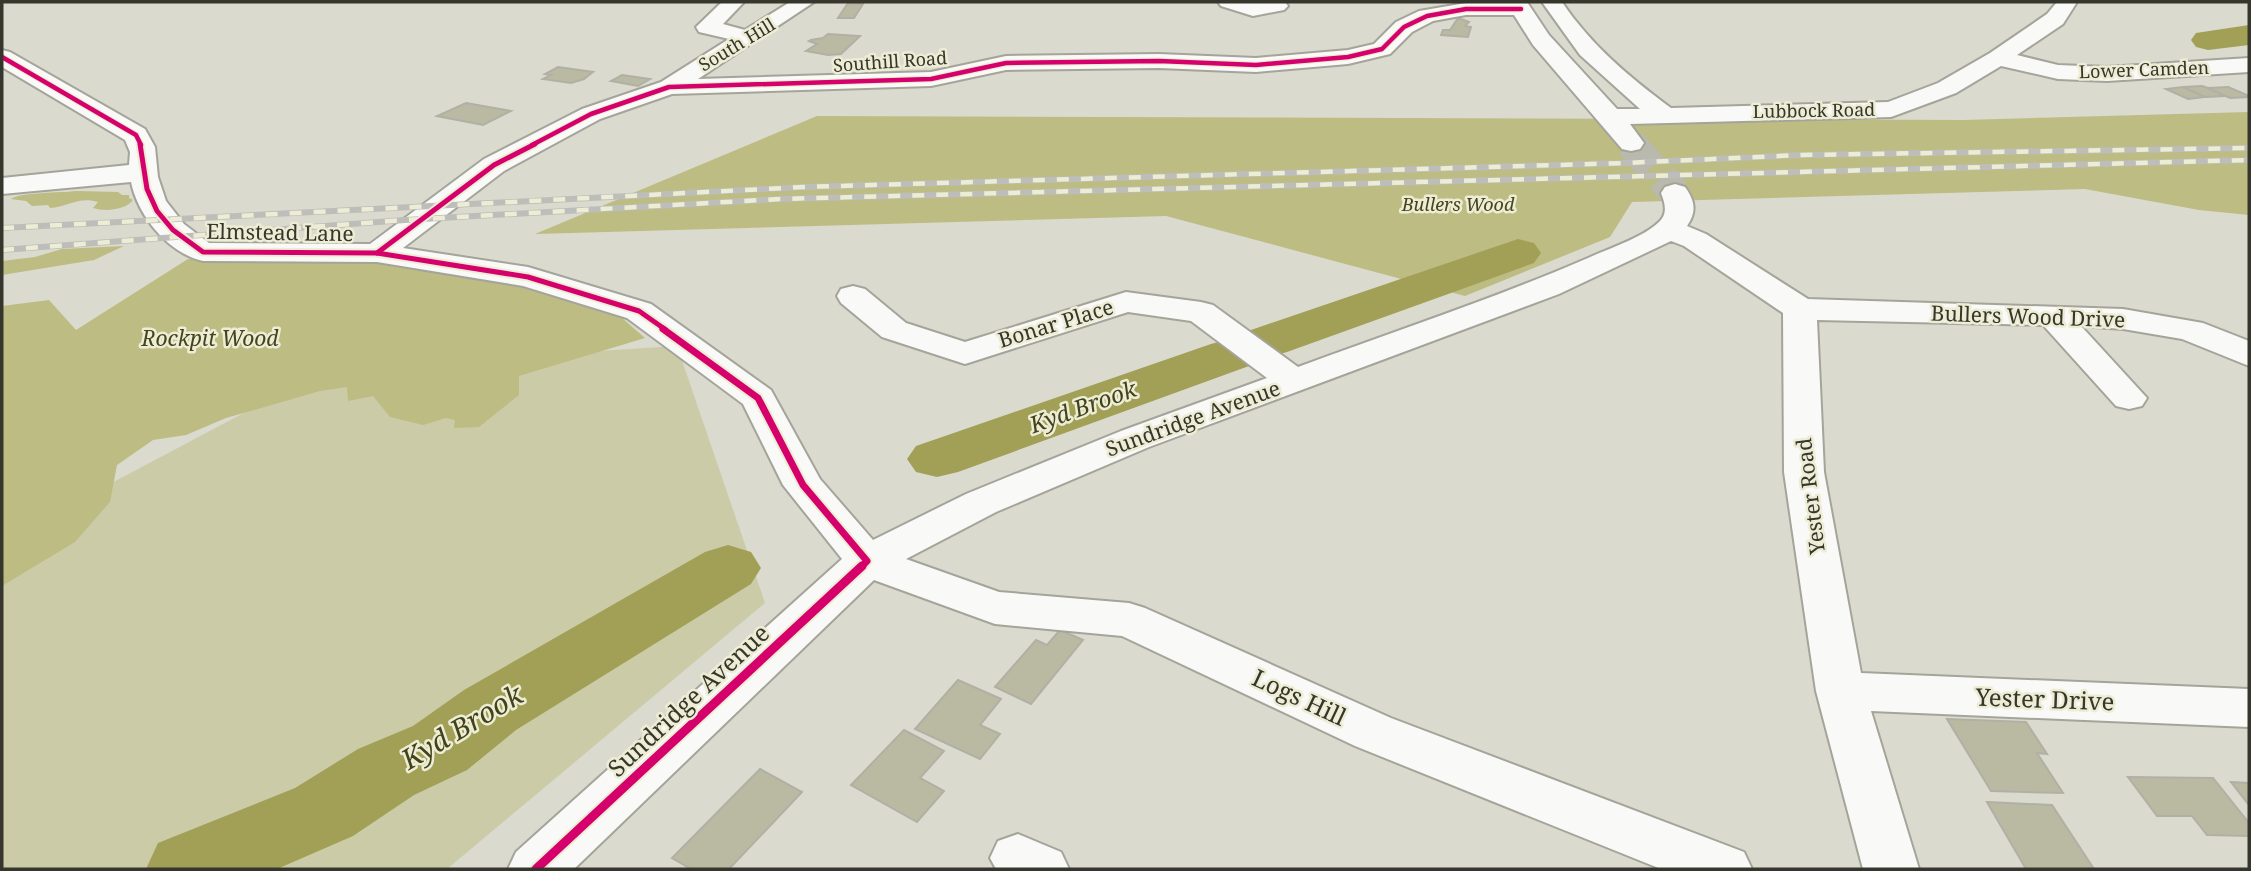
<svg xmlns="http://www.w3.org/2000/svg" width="2251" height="871" font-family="'Noto Serif',serif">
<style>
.green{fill:#cbcba8}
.forest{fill:#bdbc83}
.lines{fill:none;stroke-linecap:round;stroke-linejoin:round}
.river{fill:#a1a056;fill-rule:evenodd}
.building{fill:#babaa2;stroke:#b0b0a5;stroke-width:2}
.minor-tunnel-far1{stroke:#b9b9ae;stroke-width:24;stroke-dasharray:24 11;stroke-linecap:butt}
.minor-tunnel{stroke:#b9b9ae;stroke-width:31;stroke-dasharray:31 15;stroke-linecap:butt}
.minor-casing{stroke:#a4a49a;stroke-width:4}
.minor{fill:#f9f9f8;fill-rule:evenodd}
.rail-casing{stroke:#bdbdba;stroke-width:6}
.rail{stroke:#ededd5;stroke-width:4.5;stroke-dasharray:12;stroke-linecap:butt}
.cycleway-far3-casing{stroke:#ededd5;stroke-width:7}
.cycleway-far2-casing{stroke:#ededd5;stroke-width:9}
.cycleway-far1-casing{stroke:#ededd5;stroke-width:11}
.cycleway-casing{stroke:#ededd5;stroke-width:13}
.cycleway-far3{stroke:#d6006c;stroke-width:4.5}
.cycleway-far2{stroke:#d6006c;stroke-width:5}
.cycleway-far1{stroke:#d6006c;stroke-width:7}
.cycleway{stroke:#d6006c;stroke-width:9}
.labels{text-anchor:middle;stroke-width:5;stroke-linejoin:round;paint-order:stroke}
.far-street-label{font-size:18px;fill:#36362c;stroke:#ededd5}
.far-park-label{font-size:18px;font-style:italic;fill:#45441d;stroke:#ededd5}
.street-label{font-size:21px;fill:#36362c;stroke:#ededd5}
.park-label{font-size:21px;font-style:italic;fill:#45441d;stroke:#ededd5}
.water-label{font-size:23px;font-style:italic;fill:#43431b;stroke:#ededd5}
.near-street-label{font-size:24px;fill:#36362c;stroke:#ededd5}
.near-water-label{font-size:28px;font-style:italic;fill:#43431b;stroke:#ededd5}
</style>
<rect width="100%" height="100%" fill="#dadace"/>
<path class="green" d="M677 346 765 603 447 869H2V541L329 368Z"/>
<g class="forest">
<path d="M2249 112V215L2199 210 2085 189 1632 202 1610 237 1465 296 1166 216 535 234 817 116 1964 120Z"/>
<path d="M76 191 118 192 122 195H129V198L133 200C125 210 106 212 93 208L98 202C80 196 67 207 50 208L48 205 32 206 26 201 11 199C21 192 60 193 76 191Z"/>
<path d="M124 246 94 260 2 275V261L35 257 62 249Z"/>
<path d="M188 259H370L520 287 622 318 645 338 519 376V395L479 427 454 428 455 420 446 418 423 425 390 417 373 396 348 401 347 387 320 391 289 400 226 418 186 435 153 440 117 465 110 502 75 542 2 586V306L49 300 76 330Z"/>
</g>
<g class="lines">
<g class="river">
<path d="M2249 25V45L2208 50 2196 47 2191 40 2196 33Z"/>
<path d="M1518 239 1534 243 1541 253 1534 263 1287 352 1269 357 1255 353 1249 366 958 472 937 477 916 472 907 459 916 446 1211 344 1230 339 1244 343 1251 330Z"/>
<path d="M728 545 751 552 761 568 751 584 516 730 467 770 414 795 353 836 277 869H146L158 843 295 788 358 749 413 726 464 690 705 552Z"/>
</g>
</g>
<g class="building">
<path d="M848 3 863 4 854 18H838Z"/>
<path d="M1458 18 1469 22 1465 26 1471 27 1468 37 1441 35 1443 30H1450Z"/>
<path d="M828 34 860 36 841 54 828 55 806 51 817 44 809 41 811 40 823 38Z"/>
<path d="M558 67 593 72 584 79 571 83 543 79 551 75 545 74Z"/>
<path d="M622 75 650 79 638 86 611 81Z"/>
<path d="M2202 86 2208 88 2225 96 2205 97 2183 87Z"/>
<path d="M2183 87 2205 97 2188 99 2166 89Z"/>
<path d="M2228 87 2249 96V97L2230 98 2208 88Z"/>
<path d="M466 103 511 111 483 125 437 116Z"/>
<path d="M1060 630 1083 640 1031 704 995 687 1036 640 1047 645Z"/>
<path d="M958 680 1001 699 980 725 1000 734 980 759 915 729Z"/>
<path d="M1947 719 2026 722 2047 754 2037 753 2063 793 1991 791Z"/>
<path d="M904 730 944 751 920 778 944 791 917 822 851 785Z"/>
<path d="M760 769 802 792 729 869H691L672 858Z"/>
<path d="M2128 777 2213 778 2249 823V836L2207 835 2192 816H2157Z"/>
<path d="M2231 782 2249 783V805Z"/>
<path d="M1987 802 2052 805 2094 869H2026Z"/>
</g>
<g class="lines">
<path class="minor-tunnel-far1" d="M1631 143 1633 145"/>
<path class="minor-tunnel" d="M1631 144 1675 193"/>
<defs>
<g id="minor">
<path d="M722 2H744L723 24 745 30 790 2H814L698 79 931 72 1006 56 1159 54 1256 58 1348 50 1374 44 1396 22 1419 11 1466 3 1527 2 1549 35 1617 109H1640L1580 55 1542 2H1562C1591 45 1629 77 1671 108L1888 102 1938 83 1990 53 2047 14 2057 2H2077L2063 24 2017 55 2058 65 2107 67 2249 58V72L2107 81 2058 79 2001 66 1956 93 1891 117 1630 124 1644 143 1640 149 1631 151 1622 149 1533 45 1514 15H1466L1433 21 1412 32 1390 54 1348 64 1256 72 1159 68 1006 70 931 86 672 94 600 119 504 171 403 248 528 267 651 304 771 390 820 479 873 540 966 494 1121 431 1267 378 1191 321 1128 312 965 364 882 337 841 303 837 296 841 289 853 286 865 289 906 323 965 342 1126 292 1201 302 1213 305 1298 367C1395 331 1493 299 1588 258 1608 249 1644 237 1659 222 1668 214 1665 203 1661 193L1665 187 1675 184 1685 187C1695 201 1697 212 1687 226L1706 234 1808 299 2123 309 2203 323 2249 341V366L2182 339 2123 329 2081 326 2147 398 2142 406 2129 409 2116 406 2043 325 1817 320 1824 472 1861 673 2249 689V727L1871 711 1919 869H1863L1816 691 1784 472 1783 313 1684 246 1671 241 1559 294 1149 447 996 512 906 559 999 592 1129 603 1145 608 1391 718 1744 852 1752 869H1661L1355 746 1122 636 995 624 874 580 574 869H508L516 852 842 559 783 485 743 404 627 318 523 286 377 262 203 261C168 253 138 216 131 182L2 194V178L129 165 130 152 125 140 2 67V50L10 52 145 129 155 147 158 177 166 201 184 224 209 243 370 244 484 159 582 109 661 82 729 39 699 32 696 27Z"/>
<path d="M1218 2H1285L1288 6 1284 10 1253 16 1221 6Z"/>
<path d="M1018 834 1061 852 1069 869H996L990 858 998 841Z"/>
</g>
</defs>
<use href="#minor" class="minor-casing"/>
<use href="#minor" class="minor"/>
<defs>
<g id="rail">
<path d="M2 228 804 187 1625 163 1802 155 2249 148"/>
<path d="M2 250 405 220 780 199 2249 160"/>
</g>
</defs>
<use href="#rail" class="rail-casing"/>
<use href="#rail" class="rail"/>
<defs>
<g id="cycleway-far3">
<path d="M2 57 136 135 141 145"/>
<path d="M532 145 591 114 669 87 931 79 1006 63 1159 61 1256 65 1348 57 1382 49 1404 27 1427 16 1466 9H1521"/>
</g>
<g id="cycleway-far2">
<path d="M140 144 147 189 157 211 173 230 203 252 377 253 528 277 639 311 666 330"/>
<path d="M377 253 494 165 535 144"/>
</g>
<path id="cycleway-far1" d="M663 329 758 398 803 485 867 561 860 568"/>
<path id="cycleway" d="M536 869 862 566"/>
</defs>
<use href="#cycleway-far3" class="cycleway-far3-casing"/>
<use href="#cycleway-far2" class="cycleway-far2-casing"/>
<use href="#cycleway-far1" class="cycleway-far1-casing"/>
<use href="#cycleway" class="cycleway-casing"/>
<use href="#cycleway-far3" class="cycleway-far3"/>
<use href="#cycleway-far2" class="cycleway-far2"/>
<use href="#cycleway-far1" class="cycleway-far1"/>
<use href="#cycleway" class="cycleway"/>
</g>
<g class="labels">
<g class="far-street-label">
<text transform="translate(737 45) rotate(-31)" y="6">South Hill</text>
<text transform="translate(890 62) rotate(-4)" y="6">Southill Road</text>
<text transform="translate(2144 70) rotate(-2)" y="6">Lower Camden</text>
<text transform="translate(1814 111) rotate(-1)" y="6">Lubbock Road</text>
</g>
<g class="far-park-label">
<text x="1458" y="211">Bullers Wood</text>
</g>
<g class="street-label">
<text transform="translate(280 233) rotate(1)" y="7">Elmstead Lane</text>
<text transform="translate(2028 317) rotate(2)" y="7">Bullers Wood Drive</text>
<text transform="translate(1056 324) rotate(-17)" y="7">Bonar Place</text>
<text transform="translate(1193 419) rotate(-20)" y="7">Sundridge Avenue</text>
<text transform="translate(1811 496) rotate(-97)" y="7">Yester Road</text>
</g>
<g class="park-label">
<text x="210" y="346">Rockpit Wood</text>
</g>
<g class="water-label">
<text transform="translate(1083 407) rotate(-20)" y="8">Kyd Brook</text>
</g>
<g class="near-street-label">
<text transform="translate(1299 698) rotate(25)" y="8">Logs Hill</text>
<text transform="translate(2045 700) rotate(2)" y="8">Yester Drive</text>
<text transform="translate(689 701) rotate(-43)" y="8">Sundridge Avenue</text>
</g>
<g class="near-water-label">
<text transform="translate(462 727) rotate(-31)" y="10">Kyd Brook</text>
</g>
</g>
<rect width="2251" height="871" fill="none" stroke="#36362c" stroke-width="7"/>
</svg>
